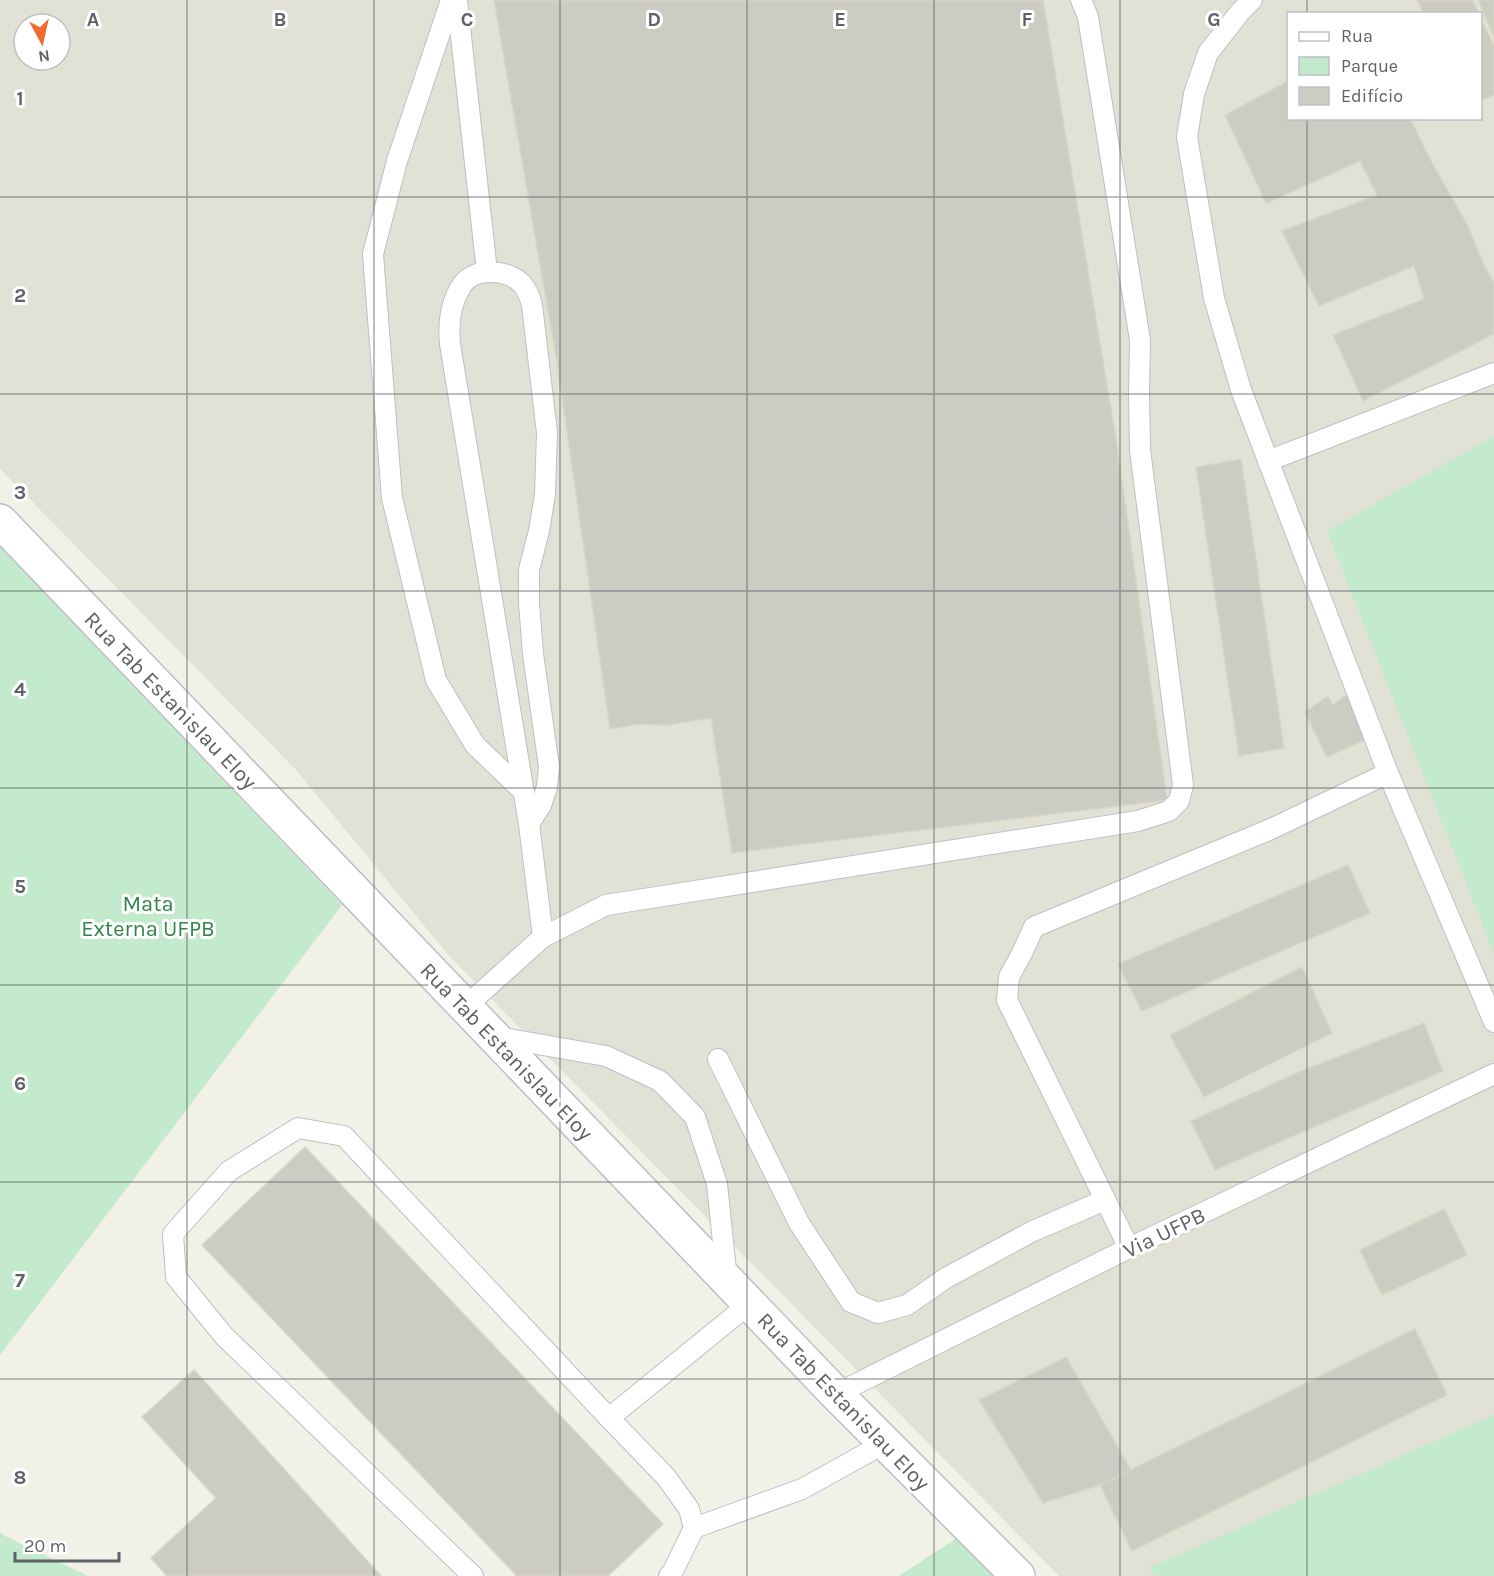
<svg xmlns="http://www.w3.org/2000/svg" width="1494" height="1576" font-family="Karla,sans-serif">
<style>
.education{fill:#e1e1d5;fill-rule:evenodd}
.green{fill:#c3eacc}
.building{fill:#ccccc3;stroke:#d7d5c5;stroke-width:1.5}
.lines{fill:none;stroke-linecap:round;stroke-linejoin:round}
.service-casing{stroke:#bebfc6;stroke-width:22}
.tertiary-casing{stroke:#bebfc6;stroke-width:36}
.service{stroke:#fff;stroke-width:20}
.tertiary{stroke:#fff;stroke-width:33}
.grid{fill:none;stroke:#5e6168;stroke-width:1.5;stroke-opacity:0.55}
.labels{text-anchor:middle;stroke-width:6;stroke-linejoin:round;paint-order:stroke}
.street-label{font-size:22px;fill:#5e6168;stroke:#fff}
.park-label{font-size:22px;fill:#308547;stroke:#fff}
.grid-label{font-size:20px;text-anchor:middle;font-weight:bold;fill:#5e6168;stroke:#fff;stroke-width:6;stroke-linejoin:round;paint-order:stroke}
</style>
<rect width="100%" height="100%" fill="#f1f1e7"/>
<path class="education" d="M0 0H1494V1576H1059L450 957 296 770 0 469ZM1288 14H1480V118H1288ZM24 24H60V60H24Z"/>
<g class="green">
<path d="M1494 436V954L1327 531Z"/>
<path d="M0 546 342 905 0 1355Z"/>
<path d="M1494 1415V1576H1156L1149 1568Z"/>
<path d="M0 1530 1 1534 88 1576H0Z"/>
<path d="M960 1536 1001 1576H899Z"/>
</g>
<g class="building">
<path d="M494 0H1043L1117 445 1167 800 732 853 711 718 667 725 638 724 610 729 557 362Z"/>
<path d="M1417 0H1473L1479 14H1424Z"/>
<path d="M1478 0H1494V37Z"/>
<path d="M1480 17 1494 46V95L1480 101Z"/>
<path d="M1288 81V118H1410L1430 159 1468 226 1484 265 1494 283V334L1363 401 1333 335 1424 299 1414 266 1319 306 1282 231 1377 195 1360 161 1266 203 1225 115Z"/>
<path d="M1241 459 1284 748 1239 756 1196 467Z"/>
<path d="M1350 692 1369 738 1327 757 1305 712 1328 696 1333 705Z"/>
<path d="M1348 865 1370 913 1142 1011 1118 964Z"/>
<path d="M1302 967 1332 1033 1204 1097 1170 1035Z"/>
<path d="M1424 1023 1443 1071 1215 1170 1191 1121 1299 1072Z"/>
<path d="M305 1147 663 1524 608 1576H517L202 1245Z"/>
<path d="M1444 1209 1467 1255 1382 1295 1360 1250Z"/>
<path d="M1415 1329 1447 1395 1132 1551 1100 1485Z"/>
<path d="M1066 1357 1131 1470 1100 1485 1043 1503 979 1400Z"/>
<path d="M194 1370 381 1576H167L151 1558 216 1498 142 1417Z"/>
</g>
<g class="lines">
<defs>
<g id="service">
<path d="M451 0 397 161 373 254 392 498 436 680 475 745 524 792"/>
<path d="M457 0 487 272"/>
<path d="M1252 0 1240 12 1208 53 1194 94 1187 137 1214 298 1241 390 1388 773 1494 1022"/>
<path d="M1268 461 1494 373"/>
<path d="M529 824 541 805 547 787 549 767 533 654 529 603V570L539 531 545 494 547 433 532 305C530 297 527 290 522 284 508 269 474 267 462 285 450 303 448 323 450 344L529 824 543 937"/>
<path d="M465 1007 543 937 606 905 1138 821 1169 811 1179 801 1183 785 1140 450 1139 392 1140 340 1088 17 1081 0"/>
<path d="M497 1037 606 1056 660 1081 695 1117 717 1184 727 1280"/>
<path d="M718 1059 799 1223 851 1302 878 1313 907 1305 946 1278 1031 1232 1105 1200"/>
<path d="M1129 1248 1007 1000 1009 977 1021 955 1034 927 1271 829 1388 773"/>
<path d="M836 1394 1129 1248 1494 1074"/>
<path d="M609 1418 749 1304"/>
<path d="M694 1528 802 1489 885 1443"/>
<path d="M473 1576 224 1336 176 1277 173 1234 229 1171 298 1128 344 1136 609 1418 666 1477 689 1509 694 1528 672 1573 669 1576"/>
</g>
<path id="tertiary" d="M0 521 836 1394 1018 1576"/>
</defs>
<use href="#service" class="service-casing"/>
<use href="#tertiary" class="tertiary-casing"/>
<use href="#service" class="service"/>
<use href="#tertiary" class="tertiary"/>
</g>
<path class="grid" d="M187 0V1576M374 0V1576M560 0V1576M747 0V1576M934 0V1576M1120 0V1576M1307 0V14M1307 118V1576M0 197H1494M0 394H1494M0 591H1494M0 788H1494M0 985H1494M0 1182H1494M0 1379H1494"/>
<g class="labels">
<g class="street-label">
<text transform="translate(171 700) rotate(46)" y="8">Rua Tab Estanislau Eloy</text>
<text transform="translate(507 1051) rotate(46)" y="8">Rua Tab Estanislau Eloy</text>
<text transform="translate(1164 1232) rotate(-26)" y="8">Via UFPB</text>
<text transform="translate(844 1401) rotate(46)" y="8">Rua Tab Estanislau Eloy</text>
</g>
<g class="park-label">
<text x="148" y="911">Mata<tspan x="148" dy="25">Externa UFPB</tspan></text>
</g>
</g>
<g class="grid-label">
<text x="93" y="26">A</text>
<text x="280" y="26">B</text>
<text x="467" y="26">C</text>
<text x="654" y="26">D</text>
<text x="840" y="26">E</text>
<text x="1027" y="26">F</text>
<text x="1214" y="26">G</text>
<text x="20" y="105">1</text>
<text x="20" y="302">2</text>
<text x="20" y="499">3</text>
<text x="20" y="696">4</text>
<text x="20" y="893">5</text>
<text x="20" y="1090">6</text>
<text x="20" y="1287">7</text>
<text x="20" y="1484">8</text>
</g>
<rect x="1287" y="12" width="195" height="108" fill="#ffffff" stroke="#bfc0c3" stroke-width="1.5"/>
<rect x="1299" y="32" width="30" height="9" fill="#ffffff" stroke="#bfc0c3" stroke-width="1.5"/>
<text x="1341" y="42" font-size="18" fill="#5e6168">Rua</text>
<rect x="1299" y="57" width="30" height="18" fill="#c3eacc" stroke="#bfc0c3" stroke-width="1.5"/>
<text x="1341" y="72" font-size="18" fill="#5e6168">Parque</text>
<rect x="1299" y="87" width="30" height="18" fill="#ccccc3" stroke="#bfc0c3" stroke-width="1.5"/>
<text x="1341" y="102" font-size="18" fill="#5e6168">Edifício</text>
<g transform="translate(42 42) rotate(172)"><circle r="28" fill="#ffffff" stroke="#bfc0c3" stroke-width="1.5"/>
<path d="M0-4.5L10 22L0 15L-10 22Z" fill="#f3682c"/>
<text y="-9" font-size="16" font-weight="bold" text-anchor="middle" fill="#5e6168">N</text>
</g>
<path d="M15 1552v9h104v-9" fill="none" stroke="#5e6168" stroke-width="3"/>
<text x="24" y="1552" font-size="18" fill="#5e6168" stroke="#ffffff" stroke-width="4.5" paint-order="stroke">20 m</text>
</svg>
